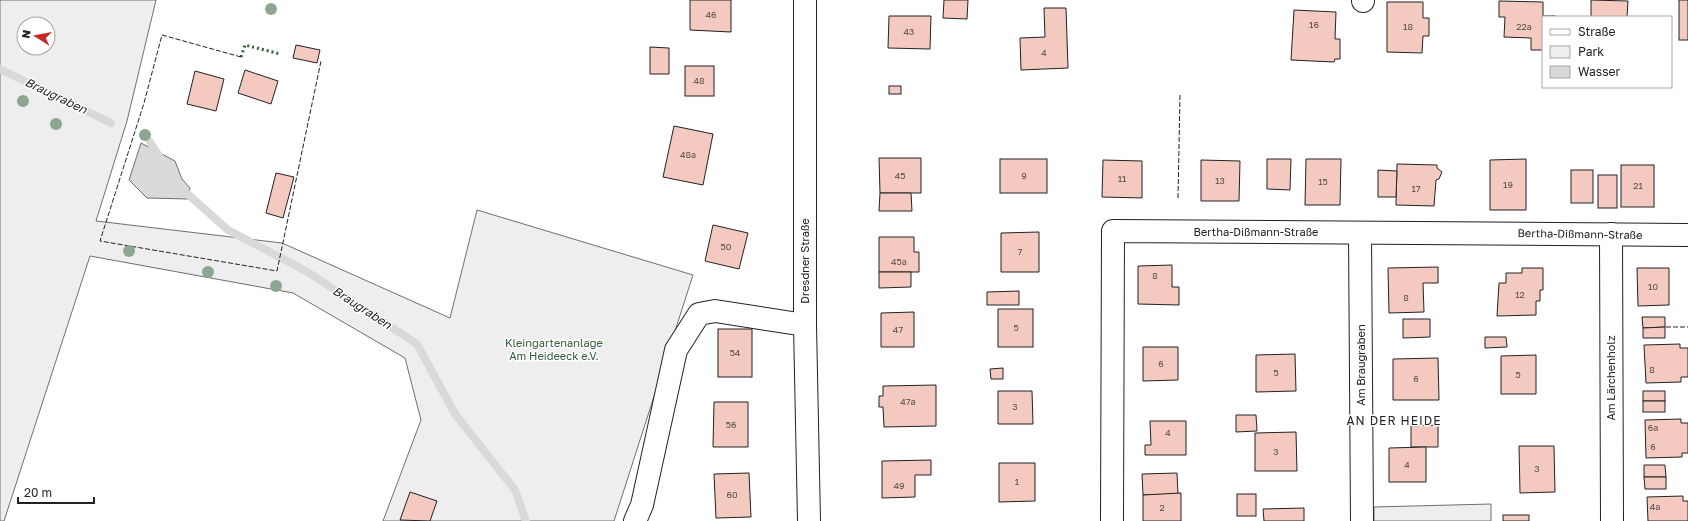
<svg xmlns="http://www.w3.org/2000/svg" width="1688" height="521" font-family="'Golos Text',sans-serif">
<style>
.green{fill:#eee;stroke:#6f6f6f;fill-rule:evenodd}
.water{fill:#d9d9d9;stroke:#6f6f6f}
.lines{fill:none;stroke-linecap:round;stroke-linejoin:round}
.stream{stroke:#d9d9d9;stroke-width:8}
.building{fill:#f3c9c0;stroke:#222}
.minor-casing{stroke:#222;stroke-width:24}
.major-casing{stroke:#222;stroke-width:24}
.minor{stroke:#fff;stroke-width:22}
.major{stroke:#fff;stroke-width:22}
.hedge{stroke:#2f5e38;stroke-width:3;stroke-dasharray:2 3;stroke-linecap:butt}
.fence{stroke:#222;stroke-width:1;stroke-dasharray:5 2;stroke-linecap:butt}
.tree{fill:#8da692}
.labels{text-anchor:middle;stroke-width:3;stroke-linejoin:round;paint-order:stroke}
.number-label{font-size:9px;fill:#564c4a}
.street-label{font-size:11px;fill:#222;stroke:#fff}
.park-label{font-size:11px;fill:#2f5e38;stroke:#fff}
.water-label{font-size:12px;font-style:italic;fill:#222;stroke:#fff}
.neighbourhood-label{font-size:12px;letter-spacing:1px;fill:#222;stroke:#fff}
</style>
<rect width="100%" height="100%" fill="#fff"/>
<g class="green">
<path d="M0 0H156L127 121 96 221 282 243 450 318 477 210 693 275 614 521H383L421 420 405 358 293 293 90 256 4 521H0ZM24 24H48V48H24Z"/>
<path d="M1491 504V521H1374V507Z"/>
</g>
<path class="water" d="M141 143 175 161 182 179 190 188 188 199 147 198 129 180Z"/>
<g class="lines">
<g class="stream">
<path d="M0 69 111 123"/>
<path d="M150 142 162 161"/>
<path d="M181 188 228 230 306 271 417 344 455 414 515 490 526 521"/>
</g>
</g>
<g class="building">
<path d="M690 0H731V32L690 30Z"/>
<path d="M944 0H968L967 19 943 18Z"/>
<path d="M1591 0 1628 1 1627 17H1591Z"/>
<rect x="1679" y="0" width="9" height="40"/>
<path d="M1499 1 1543 2V16H1555L1543 17V50H1531V38L1504 37 1505 17H1499Z"/>
<path d="M1387 2H1423V18H1429V36H1423L1422 53 1387 52Z"/>
<path d="M1044 8H1066L1068 68 1021 70 1020 38 1045 37Z"/>
<path d="M1294 10 1336 12 1335 39H1340V59H1335L1334 62 1291 60Z"/>
<path d="M889 16H931L930 49 888 48Z"/>
<path d="M296 45 320 50 317 63 293 58Z"/>
<path d="M650 47 669 48V74H650Z"/>
<rect x="685" y="66" width="29" height="30"/>
<path d="M245 70 278 81 271 104 238 93Z"/>
<path d="M195 71 224 79 216 111 187 104Z"/>
<rect x="889" y="86" width="12" height="8"/>
<path d="M674 126 713 134 703 185 663 177Z"/>
<path d="M879 158H921V193H880Z"/>
<rect x="1000" y="159" width="47" height="34"/>
<path d="M1267 159H1291L1290 190 1267 189Z"/>
<path d="M1306 159H1341L1340 205H1305Z"/>
<path d="M1526 159V210H1490V160Z"/>
<path d="M1103 160 1142 161V198L1102 197Z"/>
<path d="M1201 160 1240 161 1239 201H1201Z"/>
<path d="M1397 164 1437 165V168L1442 172 1439 179 1436 180 1434 206 1396 205Z"/>
<rect x="1621" y="165" width="33" height="42"/>
<path d="M1378 170 1397 171 1396 197H1378Z"/>
<rect x="1571" y="170" width="22" height="33"/>
<path d="M276 173 294 177 283 218 266 213Z"/>
<rect x="1598" y="175" width="19" height="33"/>
<path d="M880 193H911L912 211H879Z"/>
<path d="M713 225 748 233 739 269 705 261Z"/>
<path d="M1039 232V272H1001V233Z"/>
<path d="M879 237H914V252H919V272H879Z"/>
<path d="M1172 265V287H1179V305L1138 304V266Z"/>
<path d="M1438 267V283H1423L1424 312 1389 313 1388 268Z"/>
<path d="M1522 268H1543V290H1540V301H1536V315L1497 316 1499 283H1506V273H1522Z"/>
<path d="M1637 268H1669V305L1638 306Z"/>
<path d="M879 272H911V287L879 288Z"/>
<path d="M1019 291V305H987V292Z"/>
<rect x="998" y="309" width="35" height="38"/>
<path d="M914 312V347H881V313Z"/>
<path d="M1642 317H1665V327L1643 328Z"/>
<path d="M1403 319H1430V337L1403 338Z"/>
<path d="M1665 327V338H1643V328Z"/>
<rect x="718" y="329" width="34" height="48"/>
<path d="M1485 337H1506L1507 347 1485 348Z"/>
<path d="M1680 344V348H1688V377H1681V382L1646 383 1644 345Z"/>
<path d="M1143 347H1178V380L1143 381Z"/>
<path d="M1295 354 1296 391 1256 392V355Z"/>
<path d="M1536 355V394H1501V356Z"/>
<path d="M1438 358 1439 400H1393V359Z"/>
<path d="M1003 368V379H991L990 369Z"/>
<path d="M936 385V426L884 427 883 407H879V396H883V386Z"/>
<path d="M998 391H1032L1033 424H998Z"/>
<rect x="1643" y="391" width="22" height="10"/>
<rect x="1643" y="401" width="22" height="11"/>
<path d="M714 402H748V447H713Z"/>
<path d="M1236 415H1256L1257 431 1236 432Z"/>
<path d="M1681 419V423H1688V453H1682V457L1646 458 1645 420Z"/>
<path d="M1150 421H1186V455H1145V445H1151Z"/>
<path d="M1438 425V447H1411V426Z"/>
<path d="M1296 432 1297 471H1255V433Z"/>
<path d="M1519 446H1554L1555 492 1520 493Z"/>
<path d="M1426 447V482H1389V448Z"/>
<path d="M931 460V475H915V497L882 498V461Z"/>
<path d="M999 463H1035V501L999 502Z"/>
<path d="M1644 465H1665L1666 477H1644Z"/>
<path d="M749 473 751 517 716 518 714 474Z"/>
<path d="M1177 473 1178 494 1143 495 1142 474Z"/>
<path d="M1644 477H1666V489H1645Z"/>
<path d="M410 492 437 501 430 521 400 520Z"/>
<path d="M1181 493V521H1143V495Z"/>
<rect x="1237" y="494" width="19" height="22"/>
<path d="M1683 496V501H1688V521H1648L1647 497Z"/>
<path d="M1304 508V521H1264L1263 509Z"/>
<rect x="1503" y="515" width="26" height="6"/>
</g>
<g class="lines">
<defs>
<g id="minor">
<path d="M1363 1V0"/>
<path d="M1360 233 1362 521"/>
<path d="M1611 234 1612 521"/>
<path d="M635 521 642 505 676 350 699 314 715 311 805 325"/>
<path d="M1112 521 1113 231 1688 235"/>
</g>
<path id="major" d="M805 0V325L809 521"/>
</defs>
<use href="#minor" class="minor-casing"/>
<use href="#major" class="major-casing"/>
<use href="#minor" class="minor"/>
<use href="#major" class="major"/>
<path class="hedge" d="M241 57 245 45 280 54"/>
<g class="fence">
<path d="M241 57 162 35 144 103 100 241 277 271 321 61"/>
<path d="M1178 198 1180 95"/>
<path d="M1666 327H1688"/>
</g>
</g>
<g class="tree">
<circle cx="271" cy="9" r="6"/>
<circle cx="23" cy="101" r="6"/>
<circle cx="56" cy="124" r="6"/>
<circle cx="145" cy="135" r="6"/>
<circle cx="129" cy="251" r="6"/>
<circle cx="208" cy="272" r="6"/>
<circle cx="276" cy="286" r="6"/>
</g>
<g class="labels">
<g class="number-label">
<text x="711" y="18">46</text>
<text x="1314" y="28">16</text>
<text x="1408" y="30">18</text>
<text x="1524" y="30">22a</text>
<text x="909" y="35">43</text>
<text x="1044" y="56">4</text>
<text x="699" y="84">48</text>
<text x="688" y="158">48a</text>
<text x="900" y="179">45</text>
<text x="1024" y="179">9</text>
<text x="1122" y="182">11</text>
<text x="1220" y="184">13</text>
<text x="1323" y="185">15</text>
<text x="1508" y="188">19</text>
<text x="1638" y="189">21</text>
<text x="1416" y="192">17</text>
<text x="726" y="250">50</text>
<text x="1020" y="255">7</text>
<text x="899" y="265">45a</text>
<text x="1155" y="279">8</text>
<text x="1653" y="290">10</text>
<text x="1520" y="298">12</text>
<text x="1406" y="301">8</text>
<text x="1016" y="331">5</text>
<text x="898" y="333">47</text>
<text x="735" y="356">54</text>
<text x="1161" y="367">6</text>
<text x="1652" y="373">8</text>
<text x="1276" y="376">5</text>
<text x="1518" y="378">5</text>
<text x="1416" y="382">6</text>
<text x="908" y="405">47a</text>
<text x="1015" y="410">3</text>
<text x="731" y="428">56</text>
<text x="1653" y="431">6a</text>
<text x="1168" y="436">4</text>
<text x="1653" y="450">6</text>
<text x="1276" y="455">3</text>
<text x="1407" y="468">4</text>
<text x="1537" y="472">3</text>
<text x="1017" y="485">1</text>
<text x="899" y="489">49</text>
<text x="732" y="498">60</text>
<text x="1655" y="510">4a</text>
<text x="1162" y="511">2</text>
</g>
<g class="street-label">
<text x="1256" y="236">Bertha-Dißmann-Straße</text>
<text transform="translate(1580 234) rotate(1)" y="4">Bertha-Dißmann-Straße</text>
<text transform="translate(805 261) rotate(-90)" y="4">Dresdner Straße</text>
<text transform="translate(1361 365) rotate(-90)" y="4">Am Braugraben</text>
<text transform="translate(1611 378) rotate(-90)" y="4">Am Lärchenholz</text>
</g>
<g class="park-label">
<text x="554" y="347">Kleingartenanlage<tspan x="554" dy="13">Am Heideeck e.V.</tspan></text>
</g>
<g class="water-label">
<text transform="translate(56 96) rotate(26)" y="4">Braugraben</text>
<text transform="translate(362 308) rotate(33)" y="4">Braugraben</text>
</g>
<g class="neighbourhood-label">
<text x="1394" y="425">AN DER HEIDE</text>
</g>
</g>
<rect x="1542" y="16" width="130" height="72" fill="#ffffff" stroke="#a7a7a7"/>
<rect x="1550" y="29" width="20" height="6" fill="#ffffff" stroke="#a7a7a7"/>
<text x="1578" y="36" font-size="12" fill="#222222">Straße</text>
<rect x="1550" y="46" width="20" height="12" fill="#eeeeee" stroke="#a7a7a7"/>
<text x="1578" y="56" font-size="12" fill="#222222">Park</text>
<rect x="1550" y="66" width="20" height="12" fill="#d9d9d9" stroke="#a7a7a7"/>
<text x="1578" y="76" font-size="12" fill="#222222">Wasser</text>
<g transform="translate(36 36) rotate(281)"><circle r="19" fill="#ffffff" stroke="#a7a7a7"/>
<path d="M0-3L7 15L0 10L-7 15Z" fill="#c62828"/>
<text y="-6" font-size="11" font-weight="bold" text-anchor="middle" fill="#222222">N</text>
</g>
<path d="M18 497v6h76v-6" fill="none" stroke="#222222" stroke-width="2"/>
<text x="24" y="497" font-size="12" fill="#222222" stroke="#ffffff" stroke-width="3" paint-order="stroke">20 m</text>
</svg>
